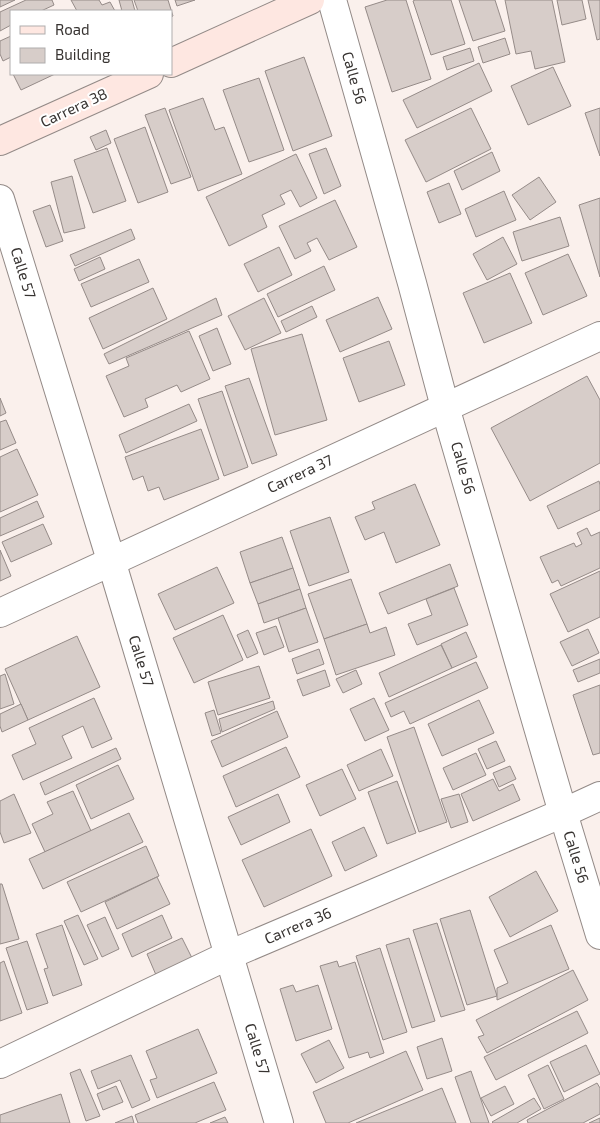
<svg xmlns="http://www.w3.org/2000/svg" width="600" height="1123" font-family="'Exo 2',sans-serif">
<style>
.building{fill:#d7cdc9;stroke:#958b88}
.lines{fill:none;stroke-linecap:round;stroke-linejoin:round}
.street-casing{stroke:#938a87;stroke-width:30}
.secondary-casing{stroke:#938a87;stroke-width:30}
.street{stroke:#fff;stroke-width:28}
.secondary{stroke:#fee7e1;stroke-width:28}
.labels{text-anchor:middle;stroke-width:4;stroke-linejoin:round;paint-order:stroke}
.street-label{font-size:15px;fill:#373331;stroke:#fff}
</style>
<rect width="100%" height="100%" fill="#faf0ec"/>
<g class="building">
<path d="M0 0H15L0 7Z"/>
<path d="M26 0H52L54 5 41 11H11V25L0 31V12Z"/>
<path d="M71 0H99L102 5 110 2 115 11H77Z"/>
<path d="M119 0H132L135 11H122Z"/>
<path d="M134 0H168L173 16 171 17V11H138Z"/>
<path d="M175 0H195L177 6Z"/>
<path d="M387 0H406L431 79 392 92 365 7Z"/>
<path d="M415 0H451L465 44 431 55 413 1Z"/>
<path d="M459 0H495L505 31 473 41Z"/>
<path d="M505 0H552L565 62 535 69 531 51 516 54Z"/>
<path d="M557 0H582L586 19 562 25Z"/>
<path d="M588 0H600V39L597 40Z"/>
<path d="M11 36V57L3 61 0 54V41Z"/>
<path d="M505 38 510 54 483 63 478 47Z"/>
<path d="M470 48 474 61 447 70 443 57Z"/>
<path d="M304 57 332 136 293 151 265 71Z"/>
<path d="M479 63 492 91 417 128 403 100Z"/>
<path d="M553 67 571 106 528 125 511 86Z"/>
<path d="M13 74H55L21 90Z"/>
<path d="M259 78 284 150 249 162 223 90Z"/>
<path d="M203 98 215 130 224 127 242 174 198 191 169 110Z"/>
<path d="M165 108 191 177 171 184 145 115Z"/>
<path d="M471 108 491 149 426 182 405 140Z"/>
<path d="M600 108V156L585 113Z"/>
<path d="M145 127 168 192 138 203 114 139Z"/>
<path d="M106 130 111 143 96 150 90 137Z"/>
<path d="M107 148 126 201 93 213 74 160Z"/>
<path d="M326 148 341 186 324 194 309 154Z"/>
<path d="M492 152 500 171 462 190 454 171Z"/>
<path d="M296 154 317 198 300 207 291 190 280 195 285 204 262 215 267 227 229 246 206 197Z"/>
<path d="M72 176 85 228 64 233 51 182Z"/>
<path d="M539 177 556 202 530 220 512 195Z"/>
<path d="M449 183 461 214 439 223 427 192Z"/>
<path d="M504 191 516 220 476 237 465 209Z"/>
<path d="M600 198V277L579 205Z"/>
<path d="M335 200 357 247 329 260 317 238 307 243 311 251 295 259 279 226Z"/>
<path d="M50 205 63 241 46 247 33 211Z"/>
<path d="M560 217 569 246 522 261 513 232Z"/>
<path d="M131 229 135 239 75 266 70 255Z"/>
<path d="M503 237 517 264 487 280 473 254Z"/>
<path d="M279 247 292 275 258 292 244 264Z"/>
<path d="M568 254 587 296 543 315 525 273Z"/>
<path d="M100 257 105 269 79 281 74 269Z"/>
<path d="M139 259 149 282 91 307 81 284Z"/>
<path d="M324 266 335 290 278 317 267 294Z"/>
<path d="M510 273 532 323 484 343 463 293Z"/>
<path d="M153 288 167 319 103 349 89 318Z"/>
<path d="M378 297 392 329 340 352 326 320Z"/>
<path d="M216 298 222 315 109 364 104 354Z"/>
<path d="M264 298 281 333 245 350 228 316Z"/>
<path d="M312 306 317 317 286 332 281 321Z"/>
<path d="M217 328 231 364 213 371 199 336Z"/>
<path d="M189 331 210 379 181 392 177 385 145 399 148 407 124 417 106 376 129 366 126 358Z"/>
<path d="M302 334 327 420 275 435 251 349Z"/>
<path d="M389 341 405 385 359 402 343 358Z"/>
<path d="M587 376 600 400V463L530 501 491 428Z"/>
<path d="M249 378 277 455 252 464 225 386Z"/>
<path d="M222 391 248 467 224 476 198 399Z"/>
<path d="M0 398 6 413 0 416Z"/>
<path d="M189 404 197 421 126 453 119 435Z"/>
<path d="M6 420 16 443 0 450V422Z"/>
<path d="M201 429 219 479 164 500 159 487 148 491 143 476 133 480 125 457Z"/>
<path d="M17 449 38 495 0 512V457Z"/>
<path d="M599 481 600 485V510L558 529 547 506Z"/>
<path d="M415 484 440 545 396 563 384 532 365 540 355 517 375 509 372 502Z"/>
<path d="M37 501 44 517 0 536V518Z"/>
<path d="M330 517 349 572 309 586 290 531Z"/>
<path d="M43 524 52 544 11 562 2 542Z"/>
<path d="M587 528 591 536 600 532V568L561 586 558 580 552 583 540 557 574 543 576 547 582 544 577 533Z"/>
<path d="M282 537 293 568 250 583 240 552Z"/>
<path d="M0 550 11 576 0 581Z"/>
<path d="M450 564 458 586 388 614 379 593Z"/>
<path d="M217 567 234 603 175 630 158 594Z"/>
<path d="M293 568 300 589 258 604 250 583Z"/>
<path d="M600 571V617L568 632 550 594Z"/>
<path d="M351 579 367 624 324 639 308 594Z"/>
<path d="M454 588 468 625 417 645 408 624 432 615 426 599Z"/>
<path d="M300 589 306 608 264 623 258 604Z"/>
<path d="M306 608 318 642 289 652 278 618Z"/>
<path d="M223 615 243 660 194 683 173 638Z"/>
<path d="M367 624 370 633 386 627 395 655 336 675 324 639Z"/>
<path d="M276 626 284 647 264 655 256 633Z"/>
<path d="M588 629 599 653 572 666 560 642Z"/>
<path d="M248 630 258 653 247 658 237 635Z"/>
<path d="M466 632 477 657 452 668 441 644Z"/>
<path d="M77 636 100 687 28 720 5 669Z"/>
<path d="M441 645 452 668 389 697 379 673Z"/>
<path d="M319 649 324 664 297 674 292 659Z"/>
<path d="M600 659V673L578 682 573 670Z"/>
<path d="M476 662 488 688 410 724 404 711 391 717 385 703Z"/>
<path d="M259 666 270 698 218 715 208 682Z"/>
<path d="M325 670 330 686 303 696 297 680Z"/>
<path d="M356 670 362 684 343 693 336 679Z"/>
<path d="M5 674 14 704 0 709V676Z"/>
<path d="M600 685V753L593 755 573 695Z"/>
<path d="M94 698 112 739 92 748 83 726 62 736 72 758 23 780 12 755 36 744 29 728Z"/>
<path d="M374 698 389 730 365 741 350 709Z"/>
<path d="M479 700 494 733 442 756 428 724Z"/>
<path d="M273 701 275 709 222 732 219 719Z"/>
<path d="M21 704 28 720 2 732 0 726V714Z"/>
<path d="M214 710 221 733 212 736 205 713Z"/>
<path d="M277 711 288 737 222 767 211 741Z"/>
<path d="M414 727 447 822 419 832 387 737Z"/>
<path d="M496 741 505 761 487 769 478 749Z"/>
<path d="M286 747 300 777 236 807 223 776Z"/>
<path d="M116 748 121 759 45 795 40 783Z"/>
<path d="M381 749 393 776 359 791 347 765Z"/>
<path d="M476 753 486 775 453 790 443 768Z"/>
<path d="M118 765 134 799 91 819 76 785Z"/>
<path d="M510 766 516 779 499 787 493 773Z"/>
<path d="M342 769 356 799 320 816 306 785Z"/>
<path d="M493 779 499 791 513 784 520 800 473 821 461 794Z"/>
<path d="M397 781 416 833 387 844 368 792Z"/>
<path d="M73 791 91 831 45 852 32 824 53 814 47 802Z"/>
<path d="M14 794 31 833 4 843 0 832V801Z"/>
<path d="M278 794 290 822 241 845 228 817Z"/>
<path d="M459 794 468 822 451 828 441 799Z"/>
<path d="M129 813 143 842 43 889 29 859Z"/>
<path d="M364 827 377 856 345 871 332 842Z"/>
<path d="M311 829 332 876 264 907 242 860Z"/>
<path d="M146 846 159 876 81 912 67 882Z"/>
<path d="M536 871 558 911 510 937 489 897Z"/>
<path d="M157 877 170 904 117 929 105 902Z"/>
<path d="M0 884H2L19 939 0 944Z"/>
<path d="M470 910 497 996 467 1005 440 919Z"/>
<path d="M78 915 98 959 84 965 64 921Z"/>
<path d="M162 915 172 938 132 957 122 934Z"/>
<path d="M105 917 119 949 102 957 87 925Z"/>
<path d="M437 923 465 1010 441 1017 413 930Z"/>
<path d="M62 925 82 985 53 996 44 969 48 968 36 934Z"/>
<path d="M551 925 569 969 497 1000V988L508 983 494 950Z"/>
<path d="M182 938 192 958 156 975 147 954Z"/>
<path d="M409 938 435 1021 412 1028 386 945Z"/>
<path d="M27 941 48 1003 27 1010 6 948Z"/>
<path d="M380 948 407 1032 383 1040 356 956Z"/>
<path d="M4 961 22 1013 0 1021V963Z"/>
<path d="M337 961 339 967 355 962 384 1053 370 1058 368 1052 349 1058 320 966Z"/>
<path d="M573 970 588 1000 487 1053 478 1037 484 1035 476 1020Z"/>
<path d="M293 985 296 992 318 985 332 1029 296 1041 280 989Z"/>
<path d="M577 1011 588 1033 496 1080 484 1057Z"/>
<path d="M198 1029 217 1073 157 1098 150 1080 157 1078 146 1051Z"/>
<path d="M442 1038 452 1071 427 1079 417 1047Z"/>
<path d="M329 1040 344 1068 316 1083 301 1054Z"/>
<path d="M586 1045 600 1074 564 1092 550 1062Z"/>
<path d="M406 1051 423 1090 348 1123H326L313 1092Z"/>
<path d="M131 1055 150 1100 132 1108 120 1080 98 1089 91 1071Z"/>
<path d="M548 1065 564 1099 544 1109 528 1075Z"/>
<path d="M80 1069 100 1116 86 1121 70 1073Z"/>
<path d="M471 1071 489 1123H471L455 1077Z"/>
<path d="M214 1082 226 1110 195 1123H138L135 1115Z"/>
<path d="M597 1083 600 1088V1114L583 1123H528L527 1120Z"/>
<path d="M116 1086 123 1102 103 1110 97 1094Z"/>
<path d="M505 1086 514 1104 491 1116 481 1098Z"/>
<path d="M442 1088 456 1123H356Z"/>
<path d="M61 1094 70 1123H0V1115Z"/>
<path d="M534 1098 541 1109 517 1123H493L492 1122Z"/>
<path d="M132 1116 134 1123H115Z"/>
<path d="M225 1117 228 1123H210Z"/>
<path d="M600 1118V1123H589Z"/>
</g>
<g class="lines">
<defs>
<g id="street">
<path d="M332 0 412 283 445 407 563 813 600 935"/>
<path d="M0 199 107 547 279 1123"/>
<path d="M0 613 600 336"/>
<path d="M0 1064 229 955 563 813 600 796"/>
</g>
<g id="secondary">
<path d="M171 63 310 0"/>
<path d="M0 141 149 74"/>
</g>
</defs>
<use href="#street" class="street-casing"/>
<use href="#secondary" class="secondary-casing"/>
<use href="#street" class="street"/>
<use href="#secondary" class="secondary"/>
</g>
<g class="labels">
<g class="street-label">
<text transform="translate(354 78) rotate(74)" y="5">Calle 56</text>
<text transform="translate(74 108) rotate(-25)" y="5">Carrera 38</text>
<text transform="translate(23 273) rotate(73)" y="5">Calle 57</text>
<text transform="translate(463 468) rotate(74)" y="5">Calle 56</text>
<text transform="translate(300 474) rotate(-25)" y="5">Carrera 37</text>
<text transform="translate(141 661) rotate(73)" y="5">Calle 57</text>
<text transform="translate(576 857) rotate(73)" y="5">Calle 56</text>
<text transform="translate(298 926) rotate(-23)" y="5">Carrera 36</text>
<text transform="translate(257 1049) rotate(73)" y="5">Calle 57</text>
</g>
</g>
<rect x="10" y="10" width="162" height="65" fill="#ffffff" stroke="#afadad"/>
<rect x="20" y="26" width="25" height="8" fill="#fee7e1" stroke="#afadad"/>
<text x="55" y="35" font-size="15" fill="#373331">Road</text>
<rect x="20" y="48" width="25" height="15" fill="#d7cdc9" stroke="#afadad"/>
<text x="55" y="60" font-size="15" fill="#373331">Building</text>
</svg>
